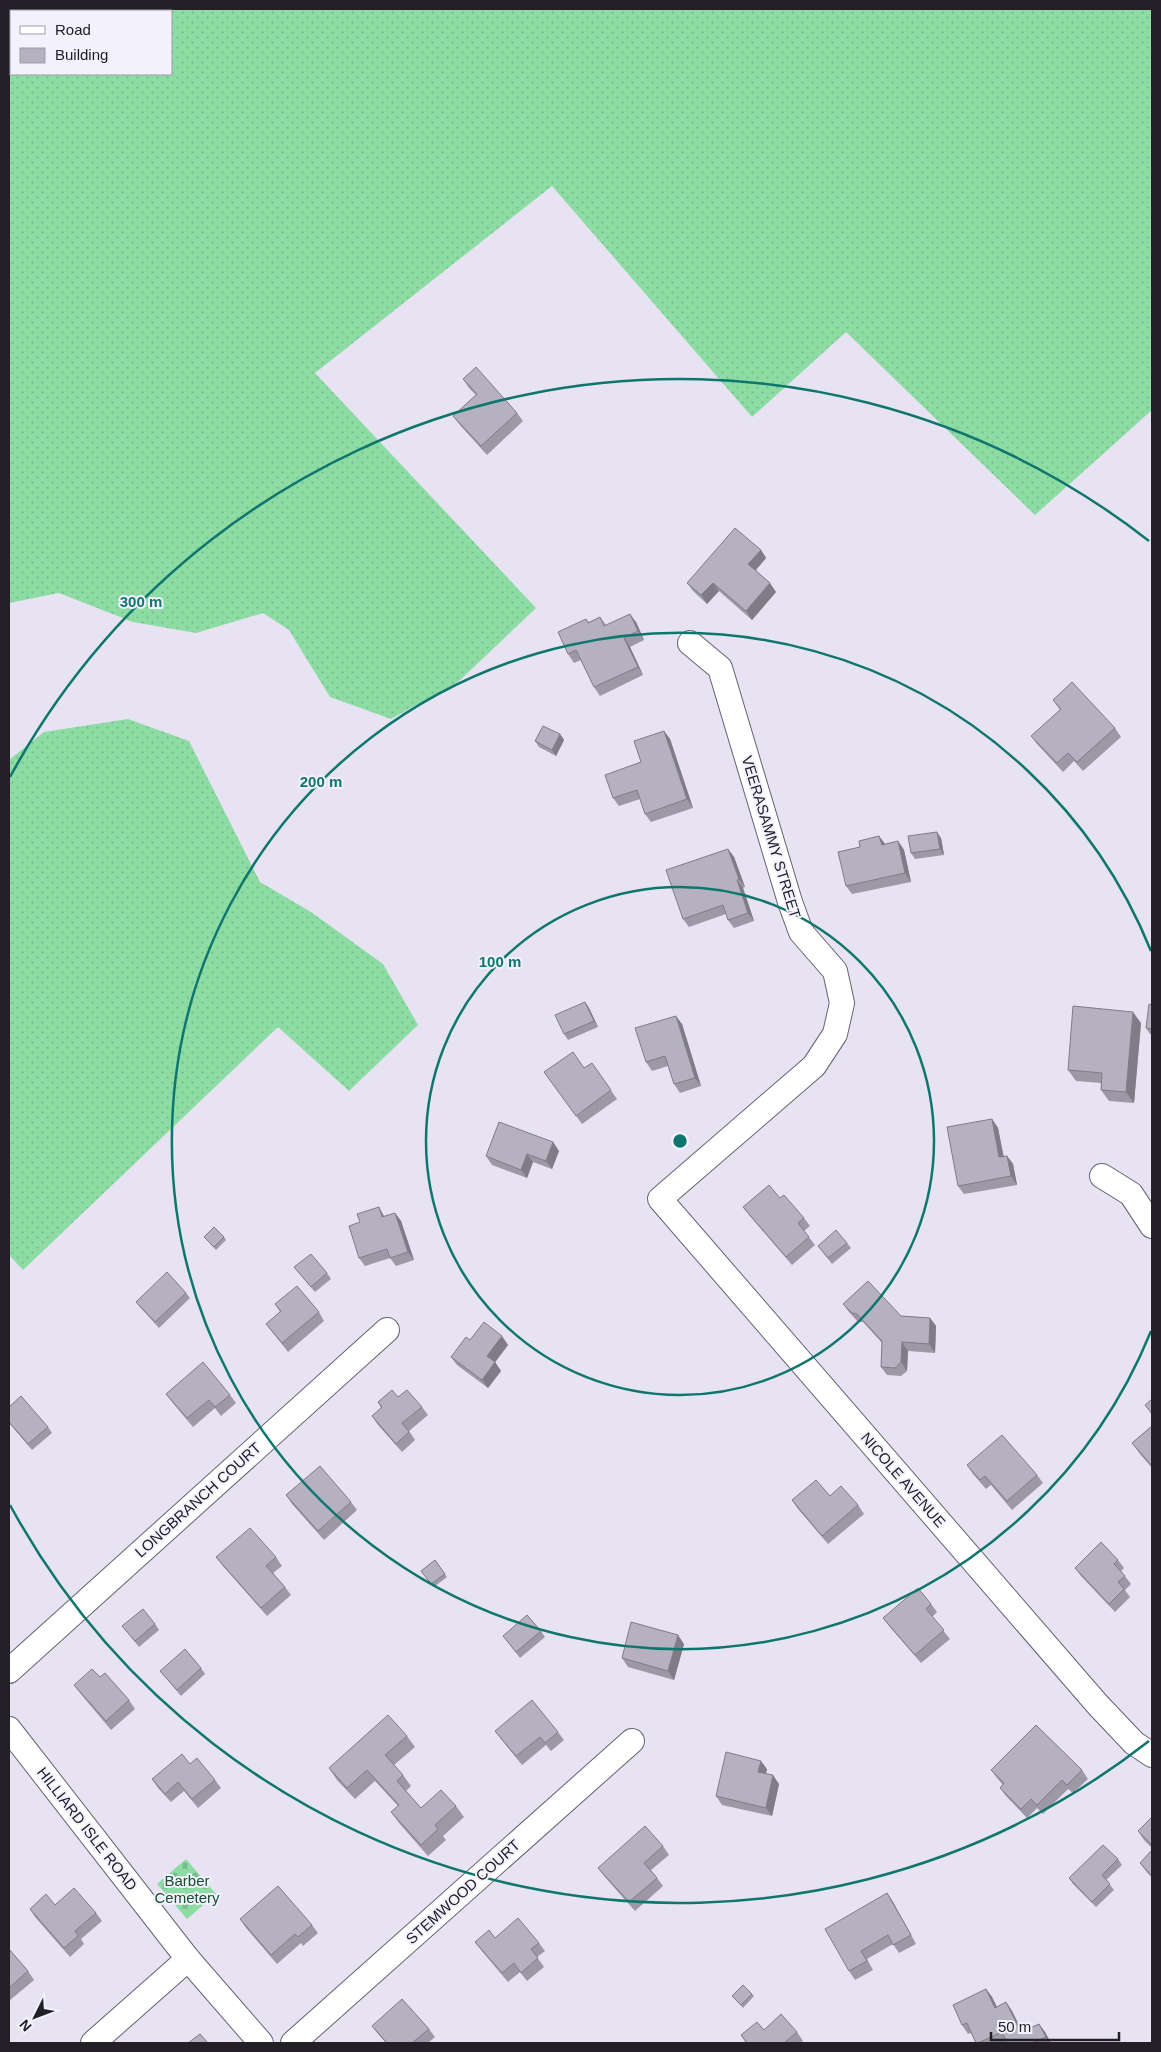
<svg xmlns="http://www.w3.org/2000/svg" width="1161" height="2052" font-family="Arial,sans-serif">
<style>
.grass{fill:url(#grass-dots);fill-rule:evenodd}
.cemetery{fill:url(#cemetery-stones)}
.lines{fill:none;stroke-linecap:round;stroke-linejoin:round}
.minor-casing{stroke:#666270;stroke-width:26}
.minor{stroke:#fff;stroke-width:24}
.wall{fill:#9c98a6}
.shaded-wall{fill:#7f7c87}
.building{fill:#b5b1c1;stroke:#7f7c87}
.ring{fill:none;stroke:#0f766e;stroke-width:2.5}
.labels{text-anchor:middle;stroke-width:4;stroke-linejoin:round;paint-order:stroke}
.street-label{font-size:15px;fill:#222026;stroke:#f4f1fe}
.park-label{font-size:15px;fill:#13512b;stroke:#f4f1fe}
.centre{fill:#0f766e;stroke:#f4f1fe;stroke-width:2.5}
.ring-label{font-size:15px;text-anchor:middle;font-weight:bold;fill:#0f766e;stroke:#f4f1fe;stroke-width:4;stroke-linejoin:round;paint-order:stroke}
</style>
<defs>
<pattern id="grass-dots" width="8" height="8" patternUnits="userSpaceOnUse" patternTransform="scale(1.25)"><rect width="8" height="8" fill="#8ddca3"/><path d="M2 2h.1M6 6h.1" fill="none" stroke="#79bc8c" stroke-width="1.8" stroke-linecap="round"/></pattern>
<pattern id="cemetery-stones" width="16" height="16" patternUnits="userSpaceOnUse" patternTransform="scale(1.25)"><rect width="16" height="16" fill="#8ddca3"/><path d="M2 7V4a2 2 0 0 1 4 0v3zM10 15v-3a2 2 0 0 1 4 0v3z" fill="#79bc8c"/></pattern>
</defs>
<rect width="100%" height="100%" fill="#e7e3f3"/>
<g class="grass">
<path d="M9 9H1152V410L1035 515 846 332 752 417 552 186 315 373 536 608 458 682 391 719 330 697 289 630 263 613 196 633 133 622 59 593 9 603ZM171 11V74H11V11Z"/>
<path d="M128 719 189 741 260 882 311 912 383 964 418 1025 349 1091 278 1027 23 1270 9 1255V760L44 732Z"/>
</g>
<path class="cemetery" d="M186 1859 216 1894 187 1919 157 1884Z"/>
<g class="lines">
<defs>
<g id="minor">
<path d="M690 643 720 668 790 902 801 932 835 971 842 1003 835 1034 814 1066 660 1199 1098 1705 1134 1743 1152 1755"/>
<path d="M1102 1176 1131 1194 1152 1226"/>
<path d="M9 1671 387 1330"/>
<path d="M9 1729 188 1959 261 2043"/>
<path d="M93 2043 188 1959"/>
<path d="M293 2043 632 1741"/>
</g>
</defs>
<use href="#minor" class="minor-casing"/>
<use href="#minor" class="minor"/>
</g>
<g class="wall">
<path d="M463 379 517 413 523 421 487 455 459 424 453 416 476 395 469 388Z"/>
<path d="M761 550 766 558 756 570 776 592 752 620 719 591 707 604 693 591 687 583Z"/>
<path d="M600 617 606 625 636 622 644 640 630 647 643 675 600 696 594 687 581 660 574 663 568 654 586 619 589 622Z"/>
<path d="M1053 700 1115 728 1121 737 1083 771 1074 761 1063 772 1037 744 1031 736 1060 710Z"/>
<path d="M664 731 670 739 693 808 651 822 645 814 640 799 619 806 613 798 641 762Z"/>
<path d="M560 734 564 740 556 756 539 747 535 741Z"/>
<path d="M879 836 885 844 898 841 904 850 911 882 852 894 846 886 860 847Z"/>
<path d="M941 838 944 855 915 859 911 853Z"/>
<path d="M728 849 734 857 745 887 743 888 754 921 734 928 728 920 726 914 689 927 683 919Z"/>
<path d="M585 1002 589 1008 598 1027 568 1040 564 1034Z"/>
<path d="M1152 1005V1034H1150L1146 1028Z"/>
<path d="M1141 1023 1134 1103 1109 1101 1101 1090V1083L1076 1081 1068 1070Z"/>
<path d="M682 1024 701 1086 680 1093 674 1084 668 1066 652 1071 646 1062Z"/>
<path d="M592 1063 617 1099 582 1124 544 1072 584 1068Z"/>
<path d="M992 1119 998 1128 1004 1157 1007 1156 1013 1164 1017 1185 964 1194 958 1186Z"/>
<path d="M553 1142 559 1151 552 1169 533 1162 527 1178 492 1165 486 1156Z"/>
<path d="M780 1198 804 1218 810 1226 804 1231 815 1245 792 1265 749 1215 743 1207Z"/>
<path d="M395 1213 401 1221 414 1260 396 1266 390 1258 365 1266 359 1258 385 1216Z"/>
<path d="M204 1237H224L226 1240 216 1250Z"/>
<path d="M847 1243 851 1248 832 1264 818 1246Z"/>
<path d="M294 1267 327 1273 331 1279 315 1292Z"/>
<path d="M186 1293 190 1298 159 1328 140 1307 136 1302Z"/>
<path d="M275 1304 319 1312 324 1321 288 1352 266 1324 280 1312Z"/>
<path d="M843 1304 901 1316 930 1318 936 1326 935 1353 908 1351 907 1371 901 1376 887 1375 881 1367 882 1343 863 1322H858L849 1312Z"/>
<path d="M470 1340 508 1345 495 1362 501 1371 488 1388 457 1365 451 1357Z"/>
<path d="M166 1394 230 1395 236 1403 221 1416 215 1408 193 1427 172 1402Z"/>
<path d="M398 1397 422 1407 428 1415 409 1431 415 1440 402 1452 378 1425 372 1416 381 1408 378 1402Z"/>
<path d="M9 1407 48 1427 52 1433 32 1450 9 1423Z"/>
<path d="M1152 1426V1468L1140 1454 1132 1443Z"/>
<path d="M967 1465 1037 1475 1043 1483 1012 1510 991 1485 986 1489 973 1474Z"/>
<path d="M286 1495 351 1502 357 1510 324 1540 292 1504Z"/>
<path d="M830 1496 858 1505 864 1514 828 1544 798 1509 792 1500Z"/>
<path d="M216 1557H276L282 1566 273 1573 285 1587 291 1595 267 1616 222 1565Z"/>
<path d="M435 1560 447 1577 434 1587 421 1571Z"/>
<path d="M1118 1560 1124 1568 1121 1571 1131 1584 1125 1590 1130 1597 1115 1612 1081 1576 1075 1568Z"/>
<path d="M931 1604 937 1612 932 1617 950 1639 921 1663 889 1626 883 1618Z"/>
<path d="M155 1624 159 1630 139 1647 122 1626Z"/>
<path d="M541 1631 545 1637 520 1658 503 1636Z"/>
<path d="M684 1644 674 1680 628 1667 622 1658Z"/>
<path d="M201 1668 205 1674 181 1696 160 1671Z"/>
<path d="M100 1677 129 1700 135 1709 111 1730 80 1693 74 1685Z"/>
<path d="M495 1731 558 1732 564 1740 551 1751 546 1745 522 1765 501 1739Z"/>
<path d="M407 1736 415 1747 394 1765 403 1775 411 1786 406 1791 421 1808 456 1806 464 1817 443 1836 446 1840 428 1856 399 1823 391 1812 398 1806 375 1781 355 1799 337 1780 329 1768Z"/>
<path d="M190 1764 215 1780 221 1788 198 1808 184 1791 171 1802 158 1788 152 1779Z"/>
<path d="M767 1769 766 1774 779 1784 772 1816 722 1805 716 1796Z"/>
<path d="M991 1770H1082L1088 1779 1073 1793 1068 1789 1043 1814 1037 1808 1027 1818 1006 1796 1000 1788 1003 1785 997 1778Z"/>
<path d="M1152 1817V1848L1144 1840 1138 1831Z"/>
<path d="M663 1846 669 1855 651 1870 663 1886 635 1911 604 1876 598 1868Z"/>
<path d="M1152 1850V1878L1146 1871 1140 1863Z"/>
<path d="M1118 1859 1122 1865 1106 1880 1114 1890 1096 1907 1073 1884 1069 1878Z"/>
<path d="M887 1893 893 1902 916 1944 899 1953 893 1944 867 1959 873 1970 855 1980 849 1971Z"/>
<path d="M55 1905 96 1913 102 1921 81 1939 84 1944 70 1957 35 1917 30 1909Z"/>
<path d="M240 1919 312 1925 318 1933 303 1946 301 1943 277 1964 246 1928Z"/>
<path d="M495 1938 539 1943 545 1951 537 1957 544 1967 527 1981 520 1972 508 1982 481 1950 475 1942Z"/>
<path d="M9 1949 28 1971 34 1980 9 2001Z"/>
<path d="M986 1989 992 1997 997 2007 1006 2002 1012 2011 1022 2032 1039 2024 1045 2032 1051 2043H1007L1006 2041 1002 2043H976L971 2033 968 2034 962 2025Z"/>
<path d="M752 1994 754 1996 743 2008 732 1996Z"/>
<path d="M372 2026 429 2029 435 2037 428 2043H386L378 2034Z"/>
<path d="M764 2030 797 2032 803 2041 800 2043H746L741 2035Z"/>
</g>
<g class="shaded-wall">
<path d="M761 550 766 558 754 572 748 564Z"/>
<path d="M713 583 719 591 707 604 701 595Z"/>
<path d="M770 583 776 592 752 620 746 611Z"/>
<path d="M630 614 636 622 644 640 638 631Z"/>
<path d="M624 638 630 647 643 675 638 667Z"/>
<path d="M664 731 670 739 693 808 687 799Z"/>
<path d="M560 734 564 740 556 756 552 750Z"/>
<path d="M937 832 941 838 944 855 940 849Z"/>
<path d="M879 836 885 844 882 845Z"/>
<path d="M898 841 904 850 911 882 905 873Z"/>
<path d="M728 849 734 857 745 887 739 879Z"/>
<path d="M737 880 743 888 754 921 748 913Z"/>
<path d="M585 1002 589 1008 598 1027 594 1021Z"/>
<path d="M1133 1012 1141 1023 1134 1103 1126 1092Z"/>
<path d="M676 1016 682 1024 701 1086 695 1078Z"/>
<path d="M992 1119 998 1128 1005 1166 999 1157Z"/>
<path d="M553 1142 559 1151 552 1169 546 1161Z"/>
<path d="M527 1154 533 1162 527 1178 521 1170Z"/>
<path d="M1007 1156 1013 1164 1017 1185 1011 1176Z"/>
<path d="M379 1207 384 1216 388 1226 382 1217Z"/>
<path d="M395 1213 401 1221 414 1260 408 1252Z"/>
<path d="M930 1318 936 1326 935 1353 929 1344Z"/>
<path d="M502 1336 508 1345 493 1365 487 1356Z"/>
<path d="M902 1342 908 1351 907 1371 901 1362Z"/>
<path d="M495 1362 501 1371 488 1388 482 1380Z"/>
<path d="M678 1635 684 1644 674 1680 668 1671Z"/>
<path d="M761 1761 767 1769 764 1780 758 1772Z"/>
<path d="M773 1775 779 1784 772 1816 766 1808Z"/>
<path d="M887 1893 893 1902 916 1944 911 1935Z"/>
<path d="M986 1989 992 1997 1001 2016 995 2008Z"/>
<path d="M1006 2002 1012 2011 1027 2041 1021 2032Z"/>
<path d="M1039 2024 1045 2032 1051 2043 1046 2037Z"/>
</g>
<g class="building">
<path d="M476 367 517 413 481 446 453 416 477 394 463 379Z"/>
<path d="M735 528 761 550 748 564 770 583 746 611 713 583 701 595 687 583Z"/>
<path d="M630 614 638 631 624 638 638 667 594 687 576 650 568 654 558 632 586 619 588 623 600 617 604 626Z"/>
<path d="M1072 682 1115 728 1077 762 1068 753 1057 763 1031 736 1061 709 1053 700Z"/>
<path d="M543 726 560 734 552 750 535 741Z"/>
<path d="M664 731 687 799 645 814 637 790 613 798 605 775 641 762 634 741Z"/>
<path d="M937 832 940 849 911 853 908 836Z"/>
<path d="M879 836 882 845 898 841 905 873 846 886 838 852 860 847 859 841Z"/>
<path d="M728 849 739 879 737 880 748 913 728 920 723 905 683 919 666 870Z"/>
<path d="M585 1002 594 1021 564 1034 555 1015Z"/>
<path d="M1149 1004 1152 1005V1029L1146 1028Z"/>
<path d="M1073 1006 1133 1012 1126 1092 1101 1090 1102 1073 1068 1070Z"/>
<path d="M676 1016 695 1078 674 1084 665 1056 646 1062 635 1028Z"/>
<path d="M573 1052 584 1068 592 1063 611 1090 576 1116 544 1072Z"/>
<path d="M992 1119 999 1157 1007 1156 1011 1176 958 1186 947 1127Z"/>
<path d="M499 1122 553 1142 546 1161 527 1154 521 1170 486 1156Z"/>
<path d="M769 1185 780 1198 784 1195 804 1218 798 1223 809 1237 786 1257 743 1207Z"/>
<path d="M379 1207 382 1217 395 1213 408 1252 390 1258 387 1249 359 1258 349 1226 360 1222 357 1214Z"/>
<path d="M214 1227 224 1237 214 1247 204 1237Z"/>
<path d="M836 1230 847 1243 828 1258 818 1246Z"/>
<path d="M311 1254 327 1273 311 1287 294 1267Z"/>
<path d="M167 1272 186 1293 155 1322 136 1302Z"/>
<path d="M868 1281 901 1316 930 1318 929 1344 902 1342 901 1362 895 1368 881 1367 882 1341 857 1314 852 1313 843 1304Z"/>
<path d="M297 1286 319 1312 282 1343 266 1324 281 1311 275 1304Z"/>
<path d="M484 1322 502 1336 487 1356 495 1362 482 1380 451 1357 466 1337 470 1340Z"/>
<path d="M203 1362 230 1395 215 1407 209 1400 187 1418 166 1394Z"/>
<path d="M392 1390 398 1397 407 1390 422 1407 402 1423 409 1432 396 1444 372 1416 382 1407 378 1402Z"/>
<path d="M21 1396 48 1427 28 1444 9 1422V1407Z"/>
<path d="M1152 1399V1414L1145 1405Z"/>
<path d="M1152 1426V1466L1132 1443Z"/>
<path d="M1002 1435 1037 1475 1007 1501 985 1476 980 1480 967 1465Z"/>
<path d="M320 1466 351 1502 318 1531 286 1495Z"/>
<path d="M816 1480 830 1496 841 1486 858 1505 822 1536 792 1500Z"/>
<path d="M250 1528 276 1557 266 1566 285 1587 261 1608 216 1557Z"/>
<path d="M1101 1542 1118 1560 1114 1564 1125 1576 1118 1582 1124 1589 1109 1604 1075 1568Z"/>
<path d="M435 1560 445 1574 431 1584 421 1571Z"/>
<path d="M918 1588 931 1604 926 1609 944 1630 915 1655 883 1618Z"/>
<path d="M143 1609 155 1624 135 1641 122 1626Z"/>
<path d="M527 1615 541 1631 516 1652 503 1636Z"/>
<path d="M631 1622 678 1635 668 1671 622 1658Z"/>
<path d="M185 1649 201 1668 177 1690 160 1671Z"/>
<path d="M92 1669 100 1677 105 1673 129 1700 106 1721 74 1685Z"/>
<path d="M532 1700 558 1732 545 1743 540 1737 516 1756 495 1731Z"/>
<path d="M388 1715 407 1736 385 1755 403 1775 397 1781 421 1808 441 1790 456 1806 435 1825 438 1829 421 1845 391 1812 399 1805 367 1770 347 1788 329 1768Z"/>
<path d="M1036 1725 1082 1770 1067 1785 1062 1780 1037 1805 1031 1799 1021 1809 1000 1788 1004 1783 991 1770Z"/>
<path d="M726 1752 761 1761 758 1772 773 1775 766 1808 716 1796Z"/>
<path d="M182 1754 190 1764 197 1758 215 1780 192 1799 178 1782 165 1794 152 1779Z"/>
<path d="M1152 1817V1845L1138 1831Z"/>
<path d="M645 1826 663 1846 644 1863 657 1878 629 1902 598 1868Z"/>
<path d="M1103 1845 1118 1859 1102 1875 1110 1884 1092 1902 1069 1878Z"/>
<path d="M1152 1850V1876L1140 1863Z"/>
<path d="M278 1886 312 1925 298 1937 295 1934 271 1955 240 1919Z"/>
<path d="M74 1888 96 1913 75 1931 78 1936 64 1948 30 1909 46 1894 55 1905Z"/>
<path d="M887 1893 911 1935 893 1945 888 1935 861 1951 867 1961 849 1971 825 1929Z"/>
<path d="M518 1918 539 1943 531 1949 538 1958 521 1973 514 1963 502 1973 475 1942 489 1930 495 1938Z"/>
<path d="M9 1949 28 1971 9 1988Z"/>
<path d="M743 1985 752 1994 741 2005 732 1996Z"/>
<path d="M986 1989 995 2008 1006 2002 1021 2032 1039 2024 1046 2037 1032 2043H1007L1002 2032 978 2043H976L967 2023 962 2025 953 2005Z"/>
<path d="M402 1999 429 2029 412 2043H387L372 2026Z"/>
<path d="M781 2014 797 2032 784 2043H747L741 2035 757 2022 764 2030Z"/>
<path d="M200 2034 208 2043H188Z"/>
</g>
<g class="ring">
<circle cx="680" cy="1141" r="254"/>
<path d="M1151 1331A508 508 0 1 1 1151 951"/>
<path d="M1149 1741A762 762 0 0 1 10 1505M10 777A762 762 0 0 1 1149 541"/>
</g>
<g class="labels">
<g class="street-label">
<text transform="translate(771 837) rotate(73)" y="5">VEERASAMMY STREET</text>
<text transform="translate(903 1480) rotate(49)" y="5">NICOLE AVENUE</text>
<text transform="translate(198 1500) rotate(-42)" y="5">LONGBRANCH COURT</text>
<text transform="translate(87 1829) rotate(52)" y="5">HILLIARD ISLE ROAD</text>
<text transform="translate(463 1892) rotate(-42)" y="5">STEMWOOD COURT</text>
</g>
<g class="park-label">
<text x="187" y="1886">Barber<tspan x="187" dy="17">Cemetery</tspan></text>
</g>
</g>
<circle cx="680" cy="1141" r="8" class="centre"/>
<g class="ring-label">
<text x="141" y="607">300 m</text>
<text x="321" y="787">200 m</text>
<text x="500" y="967">100 m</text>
</g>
<rect width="1161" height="2052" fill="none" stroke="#222026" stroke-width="20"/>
<rect x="10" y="10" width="162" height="65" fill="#f4f1fe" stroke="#a09da8"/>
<rect x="20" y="26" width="25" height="8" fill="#ffffff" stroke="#a09da8"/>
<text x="55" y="35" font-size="15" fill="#222026">Road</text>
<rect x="20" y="48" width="25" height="15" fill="#b5b1c1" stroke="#a09da8"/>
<text x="55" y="60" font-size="15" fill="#222026">Building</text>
<g transform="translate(35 2017) rotate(228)" stroke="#f4f1fe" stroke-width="4" paint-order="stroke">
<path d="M0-4L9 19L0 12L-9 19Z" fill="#222026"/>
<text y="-8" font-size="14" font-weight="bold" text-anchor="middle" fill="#222026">N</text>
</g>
<path d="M991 2032v8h128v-8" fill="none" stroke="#222026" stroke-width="2.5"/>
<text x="998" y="2032" font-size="15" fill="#222026" stroke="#f4f1fe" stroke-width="4" paint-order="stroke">50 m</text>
</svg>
